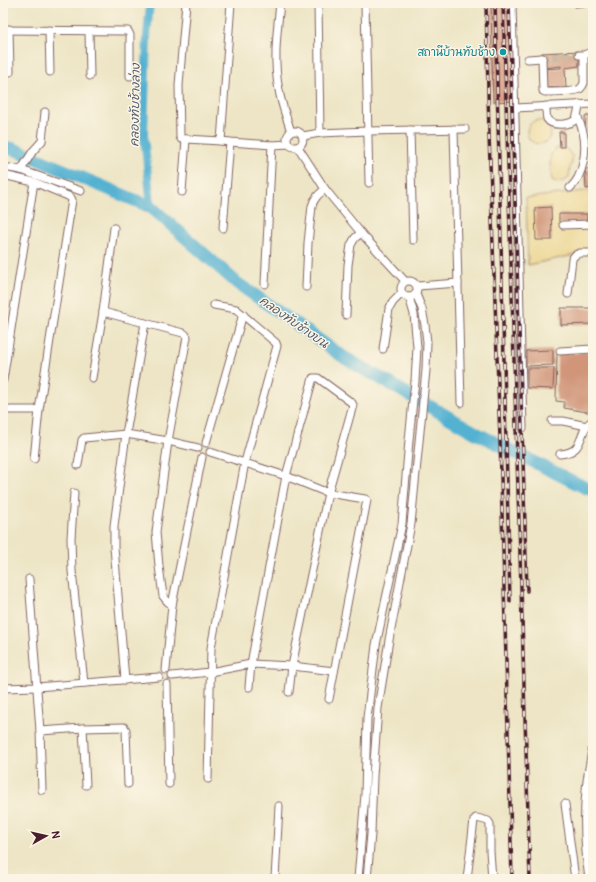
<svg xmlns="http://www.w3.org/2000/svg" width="596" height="882" font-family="Pangolin,'Playpen Sans Thai',sans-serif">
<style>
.sand{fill:#eeda9e;stroke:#9c7c64}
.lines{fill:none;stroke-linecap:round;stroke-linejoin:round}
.canal{stroke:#53b1d1;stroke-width:8}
.river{stroke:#53b1d1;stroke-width:13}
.building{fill:#d1967a}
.minor-tunnel{stroke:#ccbda6;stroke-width:7;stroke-dasharray:7 3.5;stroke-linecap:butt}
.minor-casing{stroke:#836461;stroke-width:9}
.major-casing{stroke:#836461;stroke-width:11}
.minor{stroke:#fff;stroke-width:7}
.major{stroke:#fff;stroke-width:9}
.rail-casing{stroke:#4a1f2b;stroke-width:3.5}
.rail{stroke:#fcf5e5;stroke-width:2;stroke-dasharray:6;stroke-linecap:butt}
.culture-dot{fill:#0f9aa8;stroke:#fcf5e5;stroke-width:1.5}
.labels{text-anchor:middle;stroke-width:3;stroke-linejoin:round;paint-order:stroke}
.culture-label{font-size:11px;fill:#0d838f;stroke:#fcf5e5;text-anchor:end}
.water-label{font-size:12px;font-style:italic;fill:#4e596d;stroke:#fcf5e5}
</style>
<rect width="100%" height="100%" fill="#fcf5e5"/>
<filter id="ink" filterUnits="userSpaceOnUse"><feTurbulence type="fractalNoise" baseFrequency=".025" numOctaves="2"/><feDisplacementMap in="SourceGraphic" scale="8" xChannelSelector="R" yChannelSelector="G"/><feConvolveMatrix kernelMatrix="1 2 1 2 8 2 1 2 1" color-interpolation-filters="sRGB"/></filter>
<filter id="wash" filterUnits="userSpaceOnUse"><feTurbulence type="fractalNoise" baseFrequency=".012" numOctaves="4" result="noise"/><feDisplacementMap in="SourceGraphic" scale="16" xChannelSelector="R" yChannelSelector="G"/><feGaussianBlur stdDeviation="0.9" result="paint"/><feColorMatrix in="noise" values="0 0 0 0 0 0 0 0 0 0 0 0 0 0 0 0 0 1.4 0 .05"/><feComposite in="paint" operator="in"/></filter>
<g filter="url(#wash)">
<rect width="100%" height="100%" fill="#ede5c5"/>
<g class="sand">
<circle cx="539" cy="132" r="12"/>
<path d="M562 147 568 150 572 156V163L570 167 569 178C563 182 558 184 552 180 551 168 545 149 562 147Z"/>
<path d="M593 190V251L528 265 526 198Z"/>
</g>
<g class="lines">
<path class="canal" d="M150 3 147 36 144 135 151 207"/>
<path class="river" d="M3 147 14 149 151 207 237 283 345 358 476 433 586 488 593 490"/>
</g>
<g id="blocks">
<g class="building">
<path d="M491 3H512L514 101 493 102Z"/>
<path d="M575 3H585V6L575 7Z"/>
<path d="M579 51V66L565 68 566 88 558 89V87L544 88 543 69 561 68V66L543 68 542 53Z"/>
<path d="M585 116H592L593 135 586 136Z"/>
<path d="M559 132H564V147H560Z"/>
<path d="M585 169H590L591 188 586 189Z"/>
<path d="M551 207 552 240H536L535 208Z"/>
<path d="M559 214H587V223L559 224Z"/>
<path d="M561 308H593V324L561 325Z"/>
<path d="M553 350V365L526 366V351Z"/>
<path d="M593 352V413L564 408V402L556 401 557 353Z"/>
<path d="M527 368H554L553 389 527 388Z"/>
</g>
</g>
</g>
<g filter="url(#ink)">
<use href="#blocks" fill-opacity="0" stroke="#836461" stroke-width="1"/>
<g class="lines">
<path class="minor-tunnel" d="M542 58 579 55"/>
<defs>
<g id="minor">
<path d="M280 3C277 32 273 62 279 90 281 104 287 118 291 132"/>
<path d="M318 3 320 133"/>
<path d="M365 3 369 183"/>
<path d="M512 3 523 428"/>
<path d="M9 29 10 72"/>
<path d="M3 30 128 31 130 35V76"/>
<path d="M49 30 50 72"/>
<path d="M89 31 90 76"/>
<path d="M579 55H584L593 51"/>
<path d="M542 58 543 91 545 92C552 92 575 92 580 89 582 87 583 86 584 83V55"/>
<path d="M528 59 542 58"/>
<path d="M546 106C546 110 546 115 547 119 552 127 571 125 576 119L580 104"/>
<path d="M515 108 593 104"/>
<path d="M454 129 461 403"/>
<path d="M410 130 413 240"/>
<circle cx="295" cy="139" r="8"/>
<path d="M303 136 320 133 368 131 465 129"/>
<path d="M186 139 221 141 230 142 272 145 289 144"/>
<path d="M221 141 231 3"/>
<path d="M298 147 325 189 361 233 405 281"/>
<path d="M3 167 21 170 81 191"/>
<path d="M21 170 33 151 42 141 45 112"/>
<path d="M3 175 34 182 68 196 71 198 72 200 39 410"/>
<path d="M570 188C584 176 587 149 583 132 582 127 579 122 578 117"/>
<path d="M182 192 186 139H181L180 137 179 85 186 3"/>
<path d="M563 225 593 224"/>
<path d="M223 228 230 142"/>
<circle cx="409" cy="289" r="8"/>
<path d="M265 284 272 145"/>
<path d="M418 286 458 283"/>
<path d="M306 287 308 243 312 206C314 198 319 194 325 189"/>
<path d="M568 294 572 259 575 255 580 253H593"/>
<path d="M103 312 183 333 185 334 187 337 168 441 156 532 159 566 163 596 168 602 172 605"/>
<path d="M346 315 348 265 351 245 355 238 361 233"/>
<path d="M383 349 389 309 393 302 402 293"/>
<path d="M560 351 593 349"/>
<path d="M92 378 103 312 114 228"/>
<path d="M3 380 34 182"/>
<path d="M3 410H39L34 459"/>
<path d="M552 421H563L587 426"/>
<path d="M206 443 243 314"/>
<path d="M210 452 286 476 328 493 365 499 367 500 329 699"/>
<path d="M560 454C587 452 576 431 593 420"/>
<path d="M78 465 82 440 84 438 126 434 168 441 198 448"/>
<path d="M74 493 71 538 72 571 84 683"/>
<path d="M29 579 40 731 42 790"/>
<path d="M166 670 172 605 202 457"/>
<path d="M172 676 210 672 251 664 292 666 334 671"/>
<path d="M125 680 114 547V526L126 434 145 323"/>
<path d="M167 684 169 784"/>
<path d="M249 687 251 664 286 476 313 378H318L352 403 353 405 328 493 292 666 289 692"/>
<path d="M3 688 37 687 159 677"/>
<path d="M83 728 86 785"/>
<path d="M40 731 83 728 124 727 126 730 128 784"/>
<path d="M208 779 211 648 245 462 277 346 276 343 236 309 214 305"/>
<path d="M565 804 575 879"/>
<path d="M275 879 279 806"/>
<path d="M358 879 365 794 367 718 376 645 402 524 409 440 415 381 417 347 414 314 409 297"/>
<path d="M367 879 371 834 373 776 378 708 389 640 411 524 426 370 427 342 425 325 422 309 416 294"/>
<path d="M467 879 474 820 476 818H477L488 821 490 824V851L492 879"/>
</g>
<path id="major" d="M590 879C586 850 584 819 587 790 588 777 591 763 593 750"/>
</defs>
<use href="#minor" class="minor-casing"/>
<use href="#major" class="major-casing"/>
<use href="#minor" class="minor"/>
<use href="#major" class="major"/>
<defs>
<g id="rail">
<path d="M486 3 489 135 500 439 512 879"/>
<path d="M495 3 510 601"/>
<path d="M503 3 530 879"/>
<path d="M509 3 527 591"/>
</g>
</defs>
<use href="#rail" class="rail-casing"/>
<use href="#rail" class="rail"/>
</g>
</g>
<circle class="culture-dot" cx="503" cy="52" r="4"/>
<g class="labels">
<g class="culture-label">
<text x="495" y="56">สถานีบ้านทับช้าง</text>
</g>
<g class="water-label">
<text transform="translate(135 105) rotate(-89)" y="4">คลองทับช้างล่าง</text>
<text transform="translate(294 322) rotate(35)" y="4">คลองทับช้างบน</text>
</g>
</g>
<rect width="596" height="882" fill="none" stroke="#fcf5e5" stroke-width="16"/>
<g transform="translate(46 836) rotate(82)" stroke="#fcf5e5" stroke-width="3" paint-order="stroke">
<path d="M0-3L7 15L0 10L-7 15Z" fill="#4a1f2b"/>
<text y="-6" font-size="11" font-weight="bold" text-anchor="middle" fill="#4a1f2b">N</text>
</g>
</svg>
